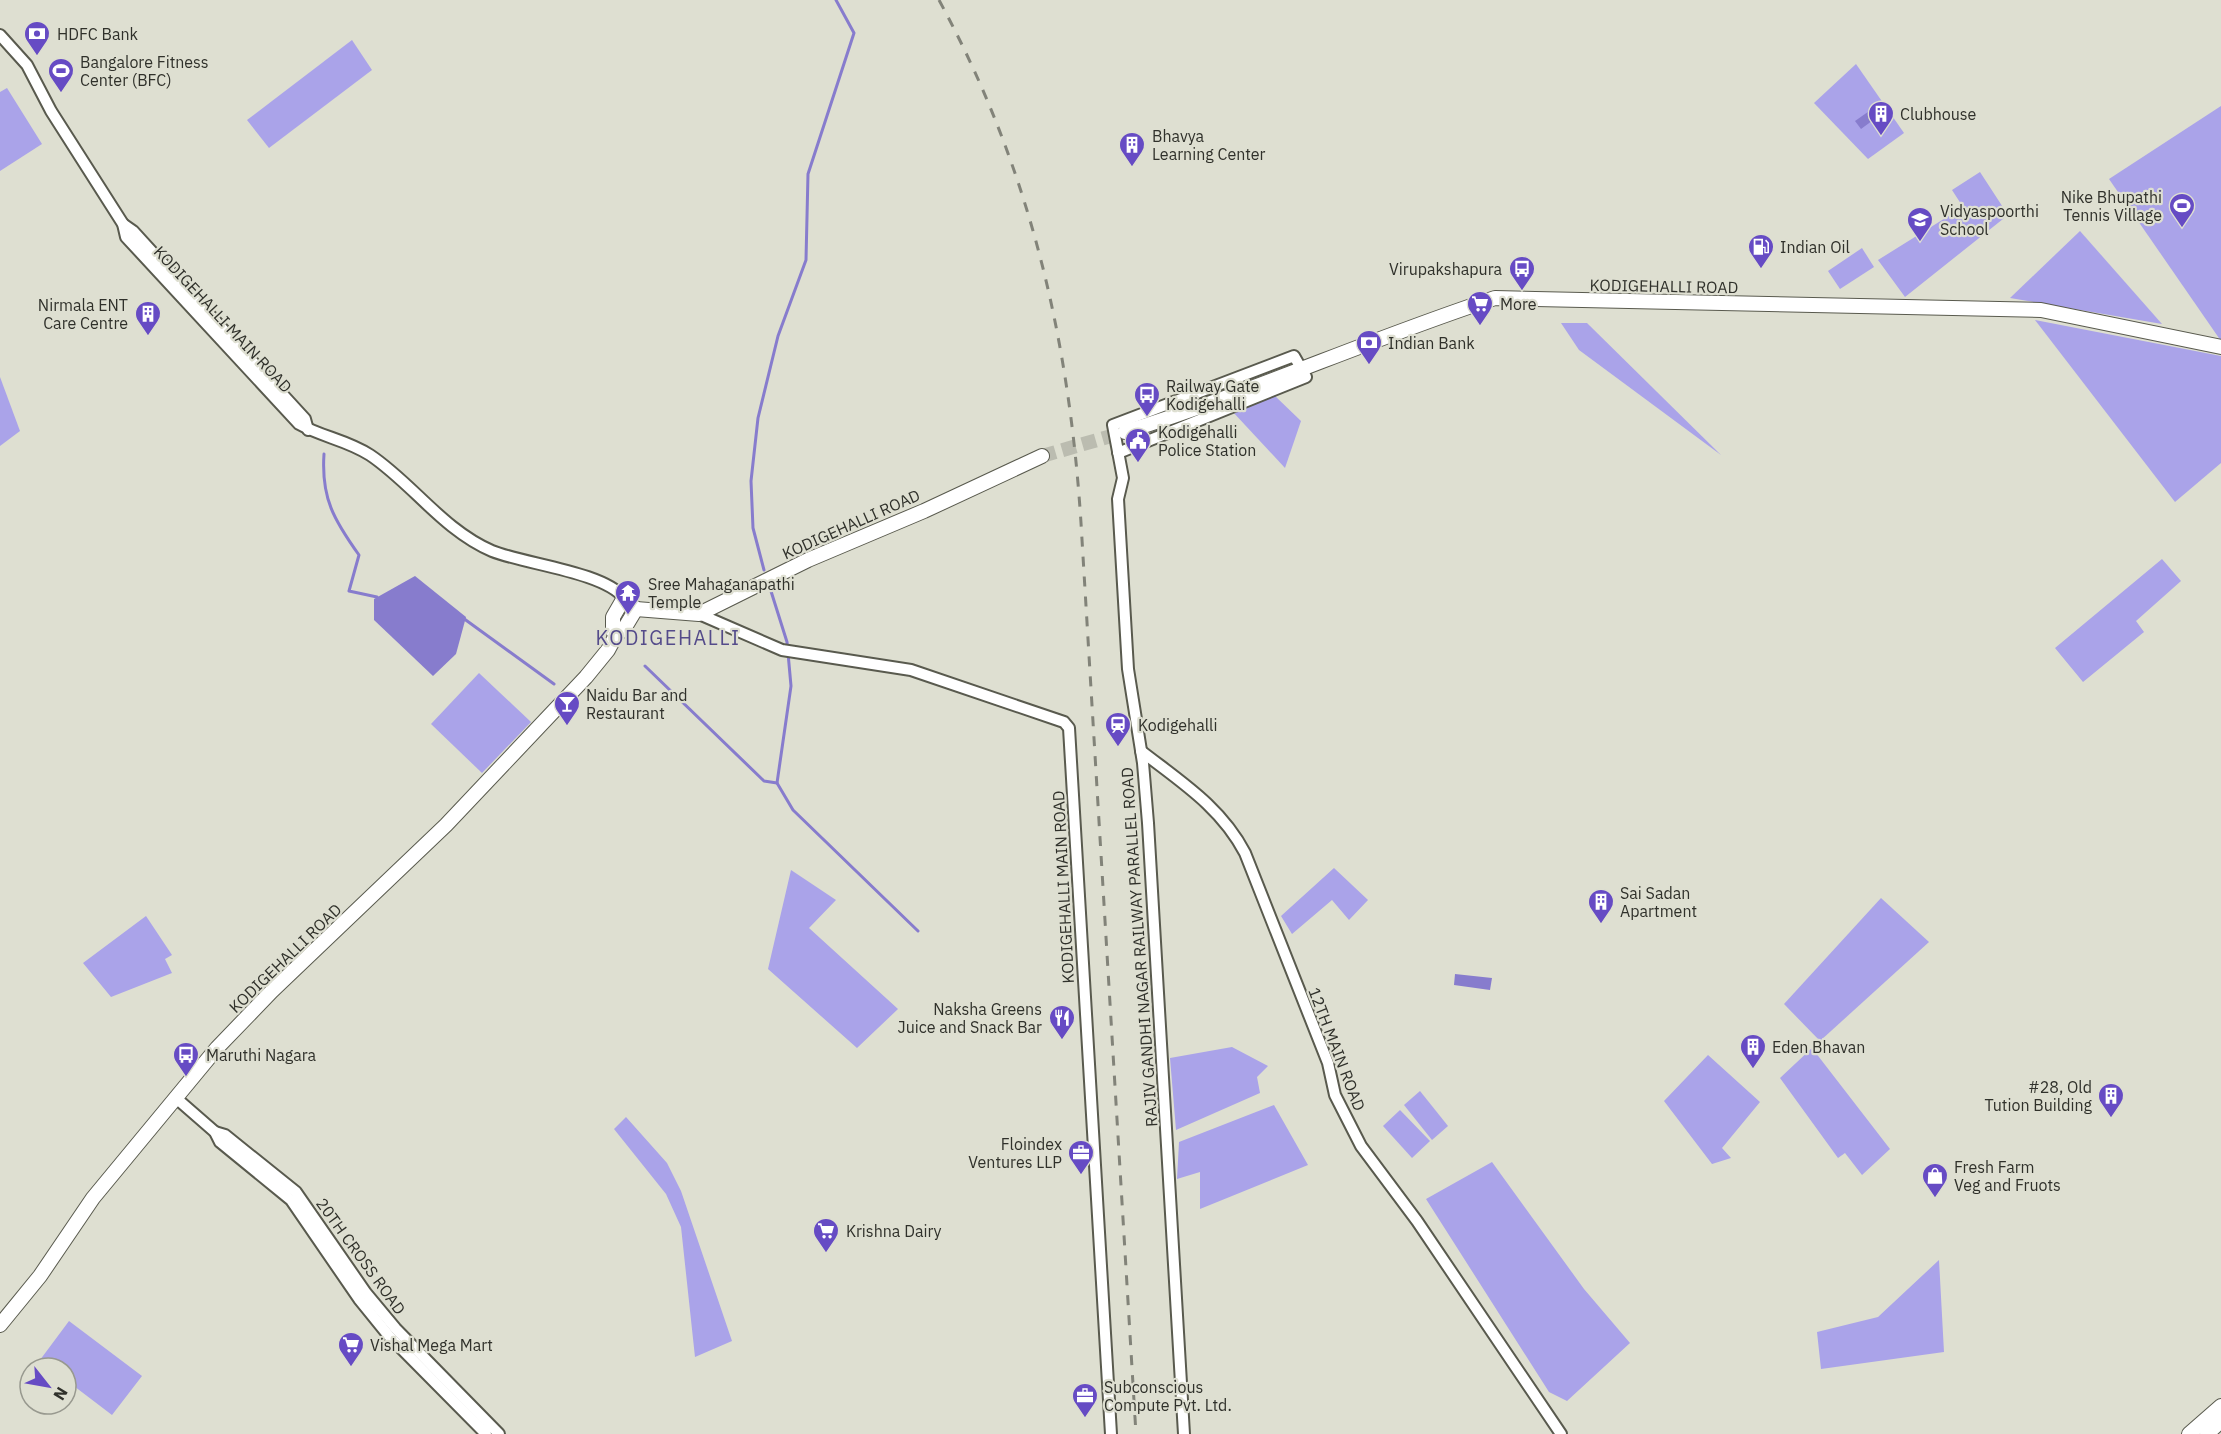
<svg xmlns="http://www.w3.org/2000/svg" width="2221" height="1434" font-family="'IBM Plex Sans',sans-serif">
<style>
.green{fill:#aaa3e9}
.water{fill:#877ccd}
.lines{fill:none;stroke-linecap:round;stroke-linejoin:round}
.stream{stroke:#877ccd;stroke-width:3}
.major-tunnel{stroke:#bbbcb0;stroke-width:14;stroke-dasharray:14 7;stroke-linecap:butt}
.minor-casing{stroke:#595a4e;stroke-width:14}
.major-casing{stroke:#595a4e;stroke-width:16}
.minor{stroke:#fff;stroke-width:10}
.major{stroke:#fff;stroke-width:14}
.rail{stroke:#828379;stroke-width:3;stroke-dasharray:10 10;stroke-linecap:butt}
.labels{text-anchor:middle;stroke-width:4.5;stroke-linejoin:round;paint-order:stroke}
.poi-label{font-size:16px;fill:#30312b;stroke:#dedfd1;text-anchor:start}
.street-label{font-size:16px;fill:#30312b;stroke:#dedfd1}
.quarter-label{font-size:20px;letter-spacing:1.5px;fill:#544b8a;stroke:#dedfd1}
</style>
<rect width="100%" height="100%" fill="#dedfd1"/>
<g class="green">
<path d="M352 40 372 70 269 148 247 120Z"/>
<path d="M1856 64 1904 133 1868 159 1814 103Z"/>
<path d="M7 88 42 144 0 171V92Z"/>
<path d="M2221 106V341L2109 179Z"/>
<path d="M1980 172 2008 215 1905 297 1878 260 1963 207 1952 190Z"/>
<path d="M2080 231 2162 324 2010 298Z"/>
<path d="M1862 248 1874 267 1840 289 1828 271Z"/>
<path d="M2035 320 2221 356V463L2175 502Z"/>
<path d="M1561 323H1587L1721 455 1579 350Z"/>
<path d="M0 377 20 431 0 446Z"/>
<path d="M1274 395 1301 421 1285 468 1232 411Z"/>
<path d="M2162 559 2181 581 2136 621 2144 632 2083 682 2055 648Z"/>
<path d="M479 673 531 722 482 773 431 724Z"/>
<path d="M1334 868 1368 900 1349 920 1332 900 1292 934 1281 916Z"/>
<path d="M791 870 836 900 809 928 898 1009 857 1048 768 969Z"/>
<path d="M1881 898 1929 942 1820 1041 1784 1004Z"/>
<path d="M146 916 172 955 165 959 172 973 111 997 83 963Z"/>
<path d="M1232 1047 1268 1066 1257 1077 1260 1093 1176 1130 1170 1058Z"/>
<path d="M1812 1048 1890 1149 1862 1175 1845 1153 1838 1158 1780 1078Z"/>
<path d="M1708 1055 1760 1102 1722 1148 1731 1158 1712 1164 1664 1101Z"/>
<path d="M1420 1091 1448 1126 1432 1140 1404 1105Z"/>
<path d="M1274 1105 1308 1165 1200 1209V1172L1177 1179 1179 1142Z"/>
<path d="M1400 1110 1430 1141 1412 1158 1383 1126Z"/>
<path d="M626 1117 667 1163 681 1191 732 1341 695 1357 681 1227 666 1194 614 1129Z"/>
<path d="M1492 1162 1584 1289 1630 1343 1567 1401 1549 1392 1426 1199Z"/>
<path d="M1939 1260 1944 1352 1821 1369 1817 1332 1878 1317Z"/>
<path d="M69 1321 142 1376 112 1415 66 1380V1368H50L40 1360Z"/>
</g>
<g class="water">
<path d="M1875 107 1880 115 1861 129 1855 121Z"/>
<path d="M415 576 466 617 456 654 433 676 374 620V599Z"/>
<path d="M1455 974 1492 978 1490 990 1454 985Z"/>
</g>
<g class="lines">
<g class="stream">
<path d="M324 454C321 498 334 520 359 555L349 591 377 597"/>
<path d="M764 570 753 528 751 481 758 418 778 336 806 260 808 174 854 33 836 0"/>
<path d="M770 588 787 642 791 686 777 783 793 810 918 931"/>
<path d="M463 618 554 684"/>
<path d="M645 666 764 781 777 783"/>
</g>
<path class="major-tunnel" d="M1042 456 1125 432"/>
<defs>
<g id="minor">
<path d="M0 35 27 65 51 111 123 224 126 237 299 424C322 437 347 440 370 455 412 483 443 530 492 551 524 564 604 572 624 598"/>
<path d="M123 224 133 231 305 419 308 430"/>
<path d="M1118 453 1306 377 1294 356 1113 425 1123 478 1118 499 1128 669 1143 763 1148 823 1184 1434"/>
<path d="M699 614 782 650 911 670 1064 722 1069 728 1111 1434"/>
<path d="M1141 751C1181 782 1221 807 1245 853L1328 1063 1335 1095 1361 1146 1417 1221 1561 1434"/>
<path d="M176 1098 215 1132 220 1142 291 1200 359 1299 389 1336 486 1434"/>
<path d="M215 1132 225 1135 296 1192 366 1293 396 1329 499 1434"/>
</g>
<g id="major">
<path d="M1125 432C1250 393 1370 339 1495 298L2041 310 2221 347"/>
<path d="M636 609 699 614 808 560 924 511 1042 456"/>
<path d="M616 635 613 631V617L624 598 636 609"/>
<path d="M0 1325 40 1276 93 1198 217 1048 272 991 446 825 586 677 608 650 616 635 624 629 636 609"/>
<path d="M2189 1434 2221 1406"/>
<path d="M2207 1434 2221 1421"/>
</g>
</defs>
<use href="#minor" class="minor-casing"/>
<use href="#major" class="major-casing"/>
<use href="#minor" class="minor"/>
<use href="#major" class="major"/>
<path class="rail" d="M939 0C1029 166 1069 336 1081 523L1136 1434"/>
</g>
<defs>
<symbol id="bank-pin" viewBox="-11 -11 22 30"><path d="M0 17L-7.5 6A9.5 9.5 0 1 1 7.5 6Z" fill="#664bc4" stroke="#dedfd1"/><path d="M-6-4H6V4H-6ZM0-2.3a2.3 2.3 0 1 0 0 4.6a2.3 2.3 0 1 0 0-4.6Z" fill="#fff"/></symbol>
<symbol id="stadium-pin" viewBox="-11 -11 22 30"><path d="M0 17L-7.5 6A9.5 9.5 0 1 1 7.5 6Z" fill="#664bc4" stroke="#dedfd1"/><path d="M0-5a6.5 5 0 1 0 0 10a6.5 5 0 1 0 0-10ZM-3.5-1.8h7v3.6h-7Z" fill="#fff"/></symbol>
<symbol id="building-pin" viewBox="-11 -11 22 30"><path d="M0 17L-7.5 6A9.5 9.5 0 1 1 7.5 6Z" fill="#664bc4" stroke="#dedfd1"/><path d="M-4-6H4V6H1V3H-1V6H-4ZM-2.5-4.3h1.7v1.8h-1.7ZM.8-4.3h1.7v1.8H.8ZM-2.5-1h1.7V.8h-1.7ZM.8-1h1.7V.8H.8Z" fill="#fff"/></symbol>
<symbol id="school-pin" viewBox="-11 -11 22 30"><path d="M0 17L-7.5 6A9.5 9.5 0 1 1 7.5 6Z" fill="#664bc4" stroke="#dedfd1"/><path d="M0-5L7-2L0 1L-7-2ZM-4 1L0 2.5L4 1V4Q0 6-4 4Z" fill="#fff"/></symbol>
<symbol id="fuel-pin" viewBox="-11 -11 22 30"><path d="M0 17L-7.5 6A9.5 9.5 0 1 1 7.5 6Z" fill="#664bc4" stroke="#dedfd1"/><path d="M-5.5-6h7V0h2V4h1.3V-2.5L3-4.5l.8-.8L6-3V5H2.5V1h-1V6h-7ZM-4.2-4.7v3.2H.2V-4.7Z" fill="#fff"/></symbol>
<symbol id="bus-pin" viewBox="-11 -11 22 30"><path d="M0 17L-7.5 6A9.5 9.5 0 1 1 7.5 6Z" fill="#664bc4" stroke="#dedfd1"/><path d="M-5-6H5V4H4V6H2V4H-2V6H-4V4H-5ZM-3.5-4V0h7V-4ZM-3.5 1.2v1.5H-2V1.2ZM2 1.2v1.5H3.5V1.2Z" fill="#fff"/></symbol>
<symbol id="supermarket-pin" viewBox="-11 -11 22 30"><path d="M0 17L-7.5 6A9.5 9.5 0 1 1 7.5 6Z" fill="#664bc4" stroke="#dedfd1"/><path d="M-6-5.5h2.5l.6 2H6L4.5 2H-2.5L-4.4-4H-6ZM-1.5 3.2a1.3 1.3 0 1 0 .1 0ZM3 3.2a1.3 1.3 0 1 0 .1 0Z" fill="#fff"/></symbol>
<symbol id="civic-pin" viewBox="-11 -11 22 30"><path d="M0 17L-7.5 6A9.5 9.5 0 1 1 7.5 6Z" fill="#664bc4" stroke="#dedfd1"/><path d="M-.6-6.5H3V-4.5H.6V-3L4-1V1h2V6H-6V1h2V-1L-.6-3ZM-1.2 2.5V6h2.4V2.5Z" fill="#fff"/></symbol>
<symbol id="temple-pin" viewBox="-11 -11 22 30"><path d="M0 17L-7.5 6A9.5 9.5 0 1 1 7.5 6Z" fill="#664bc4" stroke="#dedfd1"/><path d="M0-6L5-2H3V0L6.5 2.5H4V6H1.5V3h-3V6H-4V2.5H-6.5L-3 0V-2H-5Z" fill="#fff"/></symbol>
<symbol id="bar-pin" viewBox="-11 -11 22 30"><path d="M0 17L-7.5 6A9.5 9.5 0 1 1 7.5 6Z" fill="#664bc4" stroke="#dedfd1"/><path d="M-6-5H6L.8 .8V4.5H3.5V6h-7V4.5H-.8V.8Z" fill="#fff"/></symbol>
<symbol id="station-pin" viewBox="-11 -11 22 30"><path d="M0 17L-7.5 6A9.5 9.5 0 1 1 7.5 6Z" fill="#664bc4" stroke="#dedfd1"/><path d="M-3-6H3Q5-6 5-4V2Q5 4 3 4L4.5 6H3L1.5 4h-3L-3 6H-4.5L-3 4Q-5 4-5 2V-4Q-5-6-3-6ZM-3.5-4v3h7v-3ZM-3.5 1v1.5H-2V1ZM2 1v1.5H3.5V1Z" fill="#fff"/></symbol>
<symbol id="restaurant-pin" viewBox="-11 -11 22 30"><path d="M0 17L-7.5 6A9.5 9.5 0 1 1 7.5 6Z" fill="#664bc4" stroke="#dedfd1"/><path d="M-5-6h1v4h1v-4h1v4h1v-4h1v5L-1.5 .5V6h-2V.5L-5-1ZM5-6V6H3V1.5H1.5Q1.5-4 5-6Z" fill="#fff"/></symbol>
<symbol id="office-pin" viewBox="-11 -11 22 30"><path d="M0 17L-7.5 6A9.5 9.5 0 1 1 7.5 6Z" fill="#664bc4" stroke="#dedfd1"/><path d="M-6-3h4V-5.5h4V-3h4V5H-6ZM-1-4.5V-3h2v-1.5ZM-6 0V1H6V0Z" fill="#fff"/></symbol>
<symbol id="shop-pin" viewBox="-11 -11 22 30"><path d="M0 17L-7.5 6A9.5 9.5 0 1 1 7.5 6Z" fill="#664bc4" stroke="#dedfd1"/><path d="M-5-2.5h2.3a2.7 3.5 0 0 1 5.4 0H5L5.5 6h-11ZM-1.5-2.5h3a1.5 2.3 0 0 0-3 0Z" fill="#fff"/></symbol>
</defs>
<g fill-rule="evenodd">
<use href="#bank-pin" x="22" y="19" width="30" height="40"/>
<use href="#stadium-pin" x="46" y="56" width="30" height="40"/>
<use href="#building-pin" x="1866" y="99" width="30" height="40"/>
<use href="#building-pin" x="1117" y="130" width="30" height="40"/>
<use href="#stadium-pin" x="2167" y="191" width="30" height="40"/>
<use href="#school-pin" x="1905" y="205" width="30" height="40"/>
<use href="#fuel-pin" x="1746" y="232" width="30" height="40"/>
<use href="#bus-pin" x="1507" y="254" width="30" height="40"/>
<use href="#supermarket-pin" x="1465" y="289" width="30" height="40"/>
<use href="#building-pin" x="133" y="299" width="30" height="40"/>
<use href="#bank-pin" x="1354" y="328" width="30" height="40"/>
<use href="#bus-pin" x="1132" y="380" width="30" height="40"/>
<use href="#civic-pin" x="1123" y="426" width="30" height="40"/>
<use href="#temple-pin" x="613" y="578" width="30" height="40"/>
<use href="#bar-pin" x="552" y="689" width="30" height="40"/>
<use href="#station-pin" x="1103" y="710" width="30" height="40"/>
<use href="#building-pin" x="1586" y="887" width="30" height="40"/>
<use href="#restaurant-pin" x="1047" y="1003" width="30" height="40"/>
<use href="#building-pin" x="1738" y="1032" width="30" height="40"/>
<use href="#bus-pin" x="171" y="1040" width="30" height="40"/>
<use href="#building-pin" x="2096" y="1081" width="30" height="40"/>
<use href="#office-pin" x="1066" y="1138" width="30" height="40"/>
<use href="#shop-pin" x="1920" y="1161" width="30" height="40"/>
<use href="#supermarket-pin" x="811" y="1216" width="30" height="40"/>
<use href="#supermarket-pin" x="336" y="1330" width="30" height="40"/>
<use href="#office-pin" x="1070" y="1381" width="30" height="40"/>
</g>
<g class="labels">
<g class="poi-label">
<text x="57" y="40">HDFC Bank</text>
<text x="80" y="68">Bangalore Fitness<tspan x="80" dy="18">Center (BFC)</tspan></text>
<text x="1900" y="120">Clubhouse</text>
<text x="1152" y="142">Bhavya<tspan x="1152" dy="18">Learning Center</tspan></text>
<text x="2162" y="203" text-anchor="end">Nike Bhupathi<tspan x="2162" dy="18">Tennis Village</tspan></text>
<text x="1940" y="217">Vidyaspoorthi<tspan x="1940" dy="18">School</tspan></text>
<text x="1780" y="253">Indian Oil</text>
<text x="1502" y="275" text-anchor="end">Virupakshapura</text>
<text x="1500" y="310">More</text>
<text x="128" y="311" text-anchor="end">Nirmala ENT<tspan x="128" dy="18">Care Centre</tspan></text>
<text x="1388" y="349">Indian Bank</text>
<text x="1166" y="392">Railway Gate<tspan x="1166" dy="18">Kodigehalli</tspan></text>
<text x="1158" y="438">Kodigehalli<tspan x="1158" dy="18">Police Station</tspan></text>
<text x="648" y="590">Sree Mahaganapathi<tspan x="648" dy="18">Temple</tspan></text>
<text x="586" y="701">Naidu Bar and<tspan x="586" dy="18">Restaurant</tspan></text>
<text x="1138" y="731">Kodigehalli</text>
<text x="1620" y="899">Sai Sadan<tspan x="1620" dy="18">Apartment</tspan></text>
<text x="1042" y="1015" text-anchor="end">Naksha Greens<tspan x="1042" dy="18">Juice and Snack Bar</tspan></text>
<text x="1772" y="1053">Eden Bhavan</text>
<text x="206" y="1061">Maruthi Nagara</text>
<text x="2092" y="1093" text-anchor="end">#28, Old<tspan x="2092" dy="18">Tution Building</tspan></text>
<text x="1062" y="1150" text-anchor="end">Floindex<tspan x="1062" dy="18">Ventures LLP</tspan></text>
<text x="1954" y="1173">Fresh Farm<tspan x="1954" dy="18">Veg and Fruots</tspan></text>
<text x="846" y="1237">Krishna Dairy</text>
<text x="370" y="1351">Vishal Mega Mart</text>
<text x="1104" y="1393">Subconscious<tspan x="1104" dy="18">Compute Pvt. Ltd.</tspan></text>
</g>
<g class="street-label">
<text transform="translate(1664 286) rotate(1)" y="6">KODIGEHALLI ROAD</text>
<text transform="translate(223 319) rotate(47)" y="6">KODIGEHALLI MAIN ROAD</text>
<text transform="translate(851 524) rotate(-24)" y="6">KODIGEHALLI ROAD</text>
<text transform="translate(1063 887) rotate(-93)" y="6">KODIGEHALLI MAIN ROAD</text>
<text transform="translate(1139 947) rotate(-94)" y="6">RAJIV GANDHI NAGAR RAILWAY PARALLEL ROAD</text>
<text transform="translate(285 958) rotate(-44)" y="6">KODIGEHALLI ROAD</text>
<text transform="translate(1337 1049) rotate(69)" y="6">12TH MAIN ROAD</text>
<text transform="translate(361 1256) rotate(54)" y="6">20TH CROSS ROAD</text>
</g>
<g class="quarter-label">
<text x="668" y="645">KODIGEHALLI</text>
</g>
</g>
<g transform="translate(48 1386) rotate(121)"><circle r="28" fill="#dedfd1" stroke="#98998f" stroke-width="1.5"/>
<path d="M0-4.5L10 22L0 15L-10 22Z" fill="#664bc4"/>
<text y="-9" font-size="16" font-weight="bold" text-anchor="middle" fill="#30312b">N</text>
</g>
</svg>
